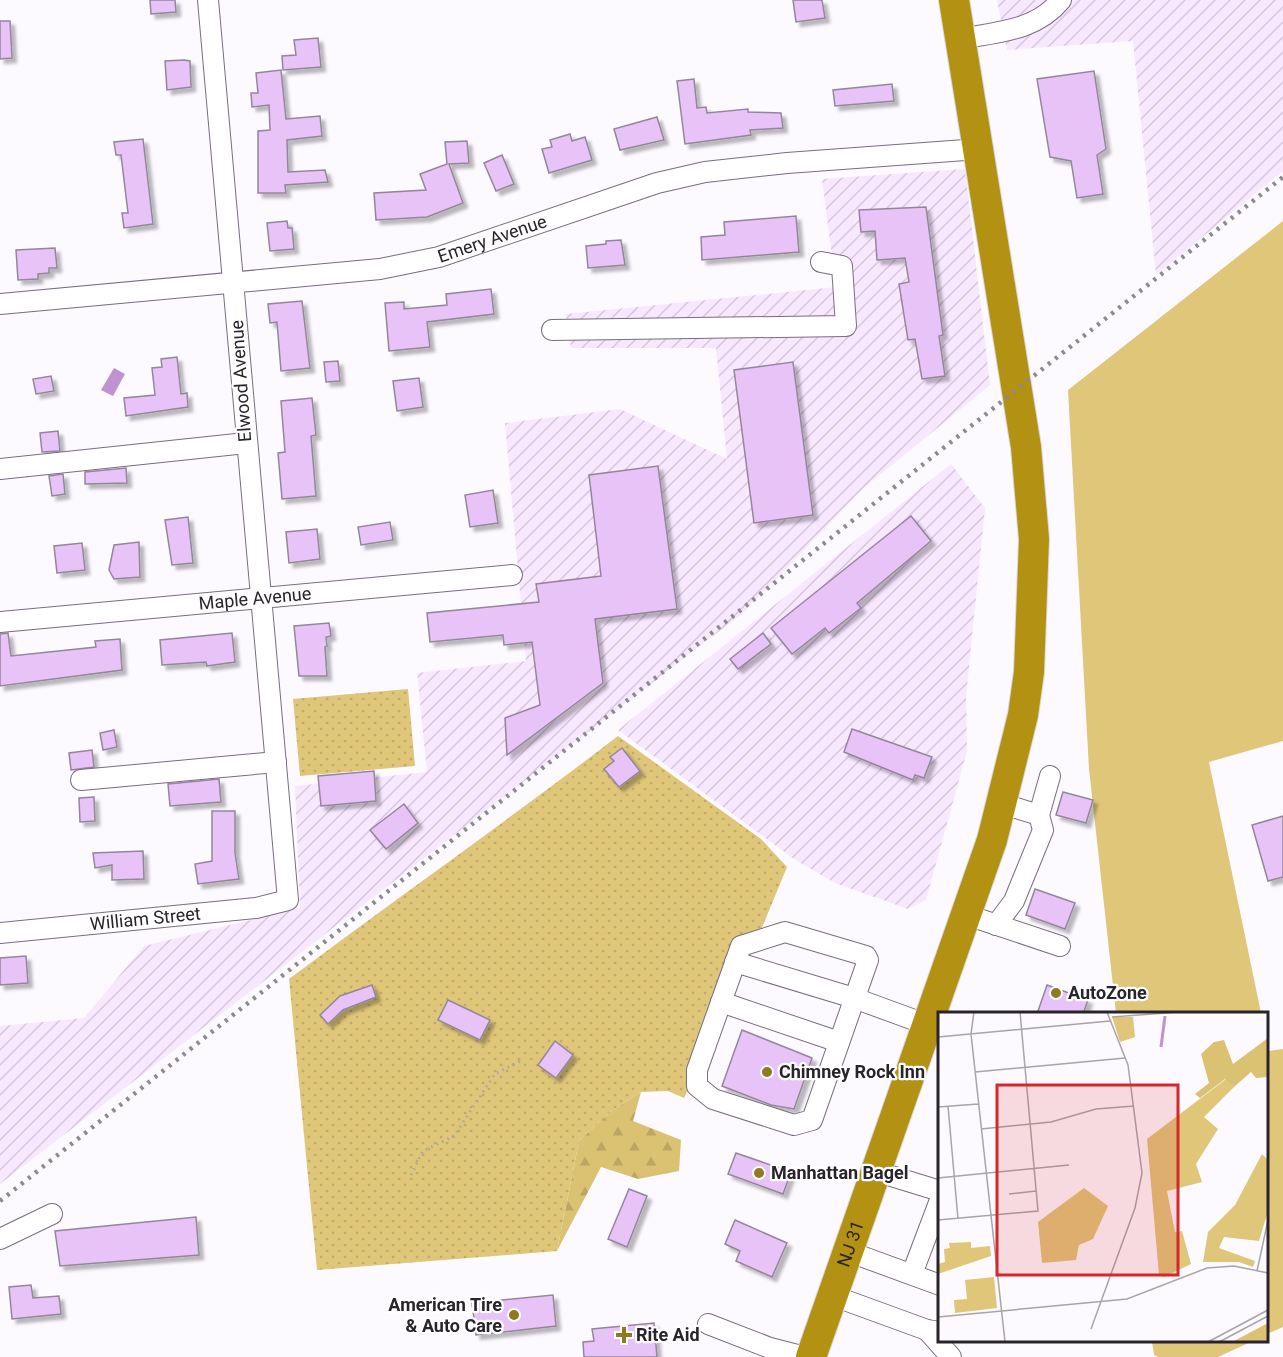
<svg xmlns="http://www.w3.org/2000/svg" width="1283" height="1357" font-family="Roboto,sans-serif">
<style>
.industrial{fill:url(#industrial-furrows)}
.grass{fill:#dfc679}
.forest{fill:url(#forest-firs)}
.park{fill:url(#park-dots)}
.water{fill:#c092d2}
.building{fill:#e8c3f8;stroke:#94869a;stroke-width:1.5;filter:url(#shadow)}
.lines{fill:none;stroke-linecap:round;stroke-linejoin:round}
.minor-casing{stroke:#7a6c7f;stroke-width:22}
.highway-casing{stroke:#d8d7d9;stroke-width:32}
.path{stroke:#a9a5ab;stroke-width:3;stroke-dasharray:1.5 4.5;stroke-linecap:butt}
.minor{stroke:#fff;stroke-width:20}
.highway{stroke:#b39113;stroke-width:30}
.rail{stroke:#8d898f;stroke-width:4.5;stroke-dasharray:3 6;stroke-linecap:butt}
.poi-dot{fill:#92781f;stroke:#fff;stroke-width:2}
.labels{text-anchor:middle;stroke-width:4.5;stroke-linejoin:round;paint-order:stroke}
.street-label{font-size:18px;fill:#29232b;stroke:#fff}
.poi-label{font-size:18px;font-weight:bold;fill:#29232b;stroke:#fff;text-anchor:start}
.inset-river{fill:none;stroke:#c092d2;stroke-width:3}
.inset-road{fill:none;stroke:#a8a4aa;stroke-width:1.5}
.view{fill:#d62828;fill-opacity:0.15;stroke:#d62828;stroke-width:3}
.inset-edge{fill:none;stroke:#29232b;stroke-width:3}
</style>
<defs>
<pattern id="industrial-furrows" width="10" height="10" patternUnits="userSpaceOnUse" patternTransform="scale(1.5)"><rect width="10" height="10" fill="#f8e8ff"/><path d="M-1 1l2-2M0 10L10 0M9 11l2-2" fill="none" stroke="#d5c7db"/></pattern>
<pattern id="forest-firs" width="22" height="20" patternUnits="userSpaceOnUse" patternTransform="scale(1.5)"><rect width="22" height="20" fill="#dbc172"/><path d="M5 1l3.5 6h-7zM16 11l3.5 6h-7z" fill="#bca663"/></pattern>
<pattern id="park-dots" width="8" height="8" patternUnits="userSpaceOnUse" patternTransform="scale(1.5)"><rect width="8" height="8" fill="#dfc679"/><path d="M2 2h.1M6 6h.1" fill="none" stroke="#bfaa69" stroke-width="1.8" stroke-linecap="round"/></pattern>
<filter id="shadow"><feDropShadow dx="4.5" dy="4.5" stdDeviation="1.5" flood-color="#0004"/></filter>
</defs>
<rect width="100%" height="100%" fill="#fdfaff"/>
<g class="industrial">
<path d="M997 0H1283V171L1156 275 1133 41 1007 50Z"/>
<path d="M965 169 990 385 865 487 743 613 0 1184V1026L84 1018 144 946 300 908 295 786 427 772 417 673 526 661 505 423 620 409 727 459 716 348H571L566 314 836 287 822 179Z"/>
<path d="M951 464 985 508 966 697 967 751 926 900 908 909 835 883 794 859 618 730Z"/>
</g>
<g class="grass">
<path d="M1283 221V741L1209 762 1261 1013H1116L1089 769 1068 390Z"/>
<path d="M1267 1041 1269 1051 1283 1049V1327L1267 1334Z"/>
<path d="M1152 1341V1340L1253 1341 1218 1357H1158L1154 1355Z"/>
</g>
<path class="forest" d="M641 1092 633 1121 681 1140 679 1171 638 1179 601 1167 557 1251 579 1141 610 1112Z"/>
<g class="park">
<path d="M408 689 415 766 300 776 293 699Z"/>
<path d="M618 736 761 839 787 867 739 983 684 1098 668 1091 641 1092 610 1112 579 1141 557 1251 317 1270 289 979C398 897 510 819 618 736Z"/>
</g>
<path class="water" d="M114 368 125 374 113 396 101 390Z"/>
<g class="building">
<path d="M150 0H175L176 12 151 14Z"/>
<path d="M793 0H822L825 18 796 22Z"/>
<path d="M0 21H10L12 58 0 59Z"/>
<path d="M318 38 321 67 283 70 282 56 296 55 294 40Z"/>
<path d="M184 60 190 61 191 87 167 90 165 61Z"/>
<path d="M281 70 286 119 320 116 322 136 287 140 288 172 325 170 328 182 285 185 286 193H258V131L270 130 269 105 252 107 251 93H258L256 73Z"/>
<path d="M1094 71 1106 149 1097 155 1103 194 1077 198 1071 161 1050 157 1037 79Z"/>
<path d="M694 79 697 108 706 107 707 113 748 109V112L781 113 783 128 750 130 751 135 685 144 677 81Z"/>
<path d="M892 84 894 101 835 106 833 90Z"/>
<path d="M657 117 664 140 620 150 614 129Z"/>
<path d="M570 134 572 141 585 137 592 160 549 173 542 149 552 147 550 140Z"/>
<path d="M143 139 153 224 124 228 122 213H128L121 155H116L114 142Z"/>
<path d="M467 141 469 163 449 164 463 203 427 217 376 220 374 193 426 190 420 174 447 164 445 142Z"/>
<path d="M502 155 514 184 496 191 484 163Z"/>
<path d="M926 207 943 335 939 336 945 376 922 379 915 339 908 340 899 284 909 282 905 258 877 260 875 231 861 232 859 210Z"/>
<path d="M796 216 799 252 702 260 701 237 725 235 724 222Z"/>
<path d="M287 221 288 228H292L294 249 270 251 267 223Z"/>
<path d="M621 240 625 265 588 268 586 246 606 244V241Z"/>
<path d="M55 248 57 268H49V273L38 274V279L18 280 16 250Z"/>
<path d="M491 289 494 314 427 322 430 347 389 351 385 303 404 302V309L447 305 446 294Z"/>
<path d="M302 301 310 368 281 371 277 322 270 323 268 304Z"/>
<path d="M177 357 181 394 187 393 188 407 126 416 124 398 155 395 152 368 162 367 161 359Z"/>
<path d="M338 361 340 381 326 382 324 362Z"/>
<path d="M793 362 813 515 754 523 734 370Z"/>
<path d="M51 376 54 391 36 394 33 379Z"/>
<path d="M419 378 423 407 397 411 393 381Z"/>
<path d="M312 398 316 435 311 436 316 496 282 499 278 453 285 452 281 401Z"/>
<path d="M58 431 60 451 42 452 40 433Z"/>
<path d="M658 466 677 609 595 619 603 683 507 755 505 718 540 705 532 642 504 645 503 635 430 642 427 613 539 602 536 584 601 576 589 475Z"/>
<path d="M126 468 127 483 85 484V472Z"/>
<path d="M63 474 65 494 52 496 49 476Z"/>
<path d="M493 490 498 523 470 527 465 495Z"/>
<path d="M911 516 931 541 857 603 861 608 829 633 825 628 792 654 771 628Z"/>
<path d="M188 517 193 563 172 565 165 520Z"/>
<path d="M390 522 393 540 361 545 358 527Z"/>
<path d="M317 529 320 559 289 563 286 532Z"/>
<path d="M139 542 140 577 114 579 109 570 114 545Z"/>
<path d="M82 543 85 570 57 573 54 546Z"/>
<path d="M329 623 331 636 326 637 327 646 325 647 327 676H299L294 626Z"/>
<path d="M8 633 11 656 96 647 95 641 120 639 122 670 0 686V634Z"/>
<path d="M232 633 235 662 207 666 206 662 162 665 160 640Z"/>
<path d="M763 633 771 644 738 669 730 659Z"/>
<path d="M852 729 932 757 924 778 915 775 913 780 844 752Z"/>
<path d="M114 730 117 747 103 750 100 733Z"/>
<path d="M622 748 640 771 619 787 604 769 614 761 610 757Z"/>
<path d="M92 750 94 767 71 770 69 753Z"/>
<path d="M374 771 376 801 321 806 318 776Z"/>
<path d="M219 779 221 802 170 806 168 784Z"/>
<path d="M1063 792 1093 800 1086 823 1056 815Z"/>
<path d="M94 797 95 821 80 822 79 798Z"/>
<path d="M404 804 418 823 386 849 370 830Z"/>
<path d="M212 811H235V853L239 879 198 884 195 864 212 861Z"/>
<path d="M1283 816V877L1268 881 1252 825Z"/>
<path d="M143 851 144 879 112 880V865L95 868 93 853Z"/>
<path d="M1035 889 1075 903 1065 929 1026 915Z"/>
<path d="M26 956 28 983 0 985V958Z"/>
<path d="M372 985 376 997 343 1010 328 1024 320 1015 340 996Z"/>
<path d="M1047 985 1088 1000 1083 1014H1037Z"/>
<path d="M448 1000 490 1020 480 1040 438 1020Z"/>
<path d="M742 1030 812 1058 794 1109 771 1105 722 1086Z"/>
<path d="M555 1041 573 1055 556 1078 538 1065Z"/>
<path d="M736 1153 791 1172 783 1194 728 1174Z"/>
<path d="M629 1189 647 1196 627 1247 608 1239Z"/>
<path d="M196 1217 199 1255 60 1266 55 1231Z"/>
<path d="M735 1220 787 1243 772 1277 736 1261 740 1251 725 1244Z"/>
<path d="M31 1285 33 1298 59 1296 61 1314 12 1319 9 1287Z"/>
<path d="M553 1295 556 1326 476 1335 472 1303Z"/>
<path d="M654 1323 657 1357H584L583 1342 594 1341 592 1329Z"/>
</g>
<g class="lines">
<defs>
<g id="minor">
<path d="M960 39C997 32 1036 31 1061 0"/>
<path id="s1" d="M0 304 380 269 439 257 657 183 705 172 787 163 979 149"/>
<path d="M552 330 846 326 842 266 821 262"/>
<path d="M0 469 246 443"/>
<path id="s2" d="M0 622 512 575"/>
<path d="M81 780 276 762"/>
<path d="M1003 804 1039 815 1050 776"/>
<path d="M967 915 1060 946"/>
<path d="M996 925 1014 901 1043 830 1039 815"/>
<path d="M785 932 866 956 868 960 812 1120 794 1125 713 1099 697 1086V1070L741 946Z"/>
<path id="s3" d="M0 933 256 908 288 900 208 0"/>
<path d="M735 962 854 998 928 1025"/>
<path d="M721 1002 839 1042"/>
<path d="M875 1171 940 1191"/>
<path d="M0 1239 52 1214"/>
<path d="M847 1251 940 1285"/>
<path d="M912 1274 940 1200"/>
<path d="M831 1295 927 1330 940 1332"/>
<path d="M708 1324 770 1348 805 1357"/>
<path d="M927 1330 951 1357"/>
</g>
<g id="highway">
<path id="s4" d="M811 1357 992 840 1023 715 1029 672 1034 539 1026 447 954 0"/>
</g>
</defs>
<use href="#minor" class="minor-casing"/>
<use href="#highway" class="highway-casing"/>
<path class="path" d="M411 1175 423 1151 454 1136 495 1074 520 1061"/>
<use href="#minor" class="minor"/>
<use href="#highway" class="highway"/>
<path class="rail" d="M0 1201 1283 177"/>
</g>
<g class="poi-dot">
<circle cx="1056" cy="993" r="6"/>
<circle cx="767" cy="1072" r="6"/>
<circle cx="759" cy="1173" r="6"/>
<circle cx="514" cy="1315" r="6"/>
<path d="M621 1326h6v6h6v6h-6v6h-6v-6h-6v-6h6z"/>
</g>
<g class="labels">
<g class="street-label">
<text dy="6" stroke="none"><textPath href="#s1" startOffset="498">Emery Avenue</textPath></text>
<text transform="translate(241 381) rotate(-94)" y="6">Elwood Avenue</text>
<text dy="6" stroke="none"><textPath href="#s2" startOffset="256">Maple Avenue</textPath></text>
<text dy="6" stroke="none"><textPath href="#s3" startOffset="146">William Street</textPath></text>
<text dy="6" stroke="none"><textPath href="#s4" startOffset="120">NJ 31</textPath></text>
</g>
<g class="poi-label">
<text x="1068" y="999">AutoZone</text>
<text x="779" y="1078">Chimney Rock Inn</text>
<text x="771" y="1179">Manhattan Bagel</text>
<text x="502" y="1311" text-anchor="end">American Tire<tspan x="502" dy="21">&amp; Auto Care</tspan></text>
<text x="636" y="1341">Rite Aid</text>
</g>
</g>
<g transform="translate(938 1012)">
<rect width="330" height="330" fill="#fdfaff"/>
<path d="M174 5H195L197 25 182 30ZM288 67 296 75 266 105 280 117 258 152 264 170 229 179 237 220 244 219 253 252 226 265 221 263 209 127ZM324 142 330 148V199L321 229 286 225 281 236 317 249 315 255 301 250H265L270 220 297 193ZM33 230V236L52 234 53 244 0 262V252L7 250 6 237 12 236 11 231Z" fill="#dfc679"/>
<path d="M330 26V65L318 66 313 60 296 75 287 67 262 86 257 82 271 71 263 42 276 30 286 28 295 52ZM330 311V330H294Z" fill="#dbc172"/>
<path d="M56 265 59 296 17 301 16 288 29 287 27 268Z" fill="#dfc679"/>
<path d="M146 176 170 194 155 227 141 233 138 248 104 251 100 210Z" fill="#dfc679"/>
<path class="inset-river" d="M223 35 227 4"/>
<path class="inset-road" d="M36 0 33 22 67 330M174 5 241 0M0 25 172 9M37 60 187 46M10 94 20 207M0 95 40 92M43 117 113 110 158 97 196 94M0 166 131 153M71 182 98 179M0 208 100 199 82 0M319 259 330 208M0 305 189 287 269 256 296 254 330 261M153 317 197 196 204 161 190 53 169 0M270 330 330 298M281 330 330 304"/>
<path class="view" d="M59 73H240V263H59Z"/>
<rect width="330" height="330" class="inset-edge"/>
</g>
</svg>
